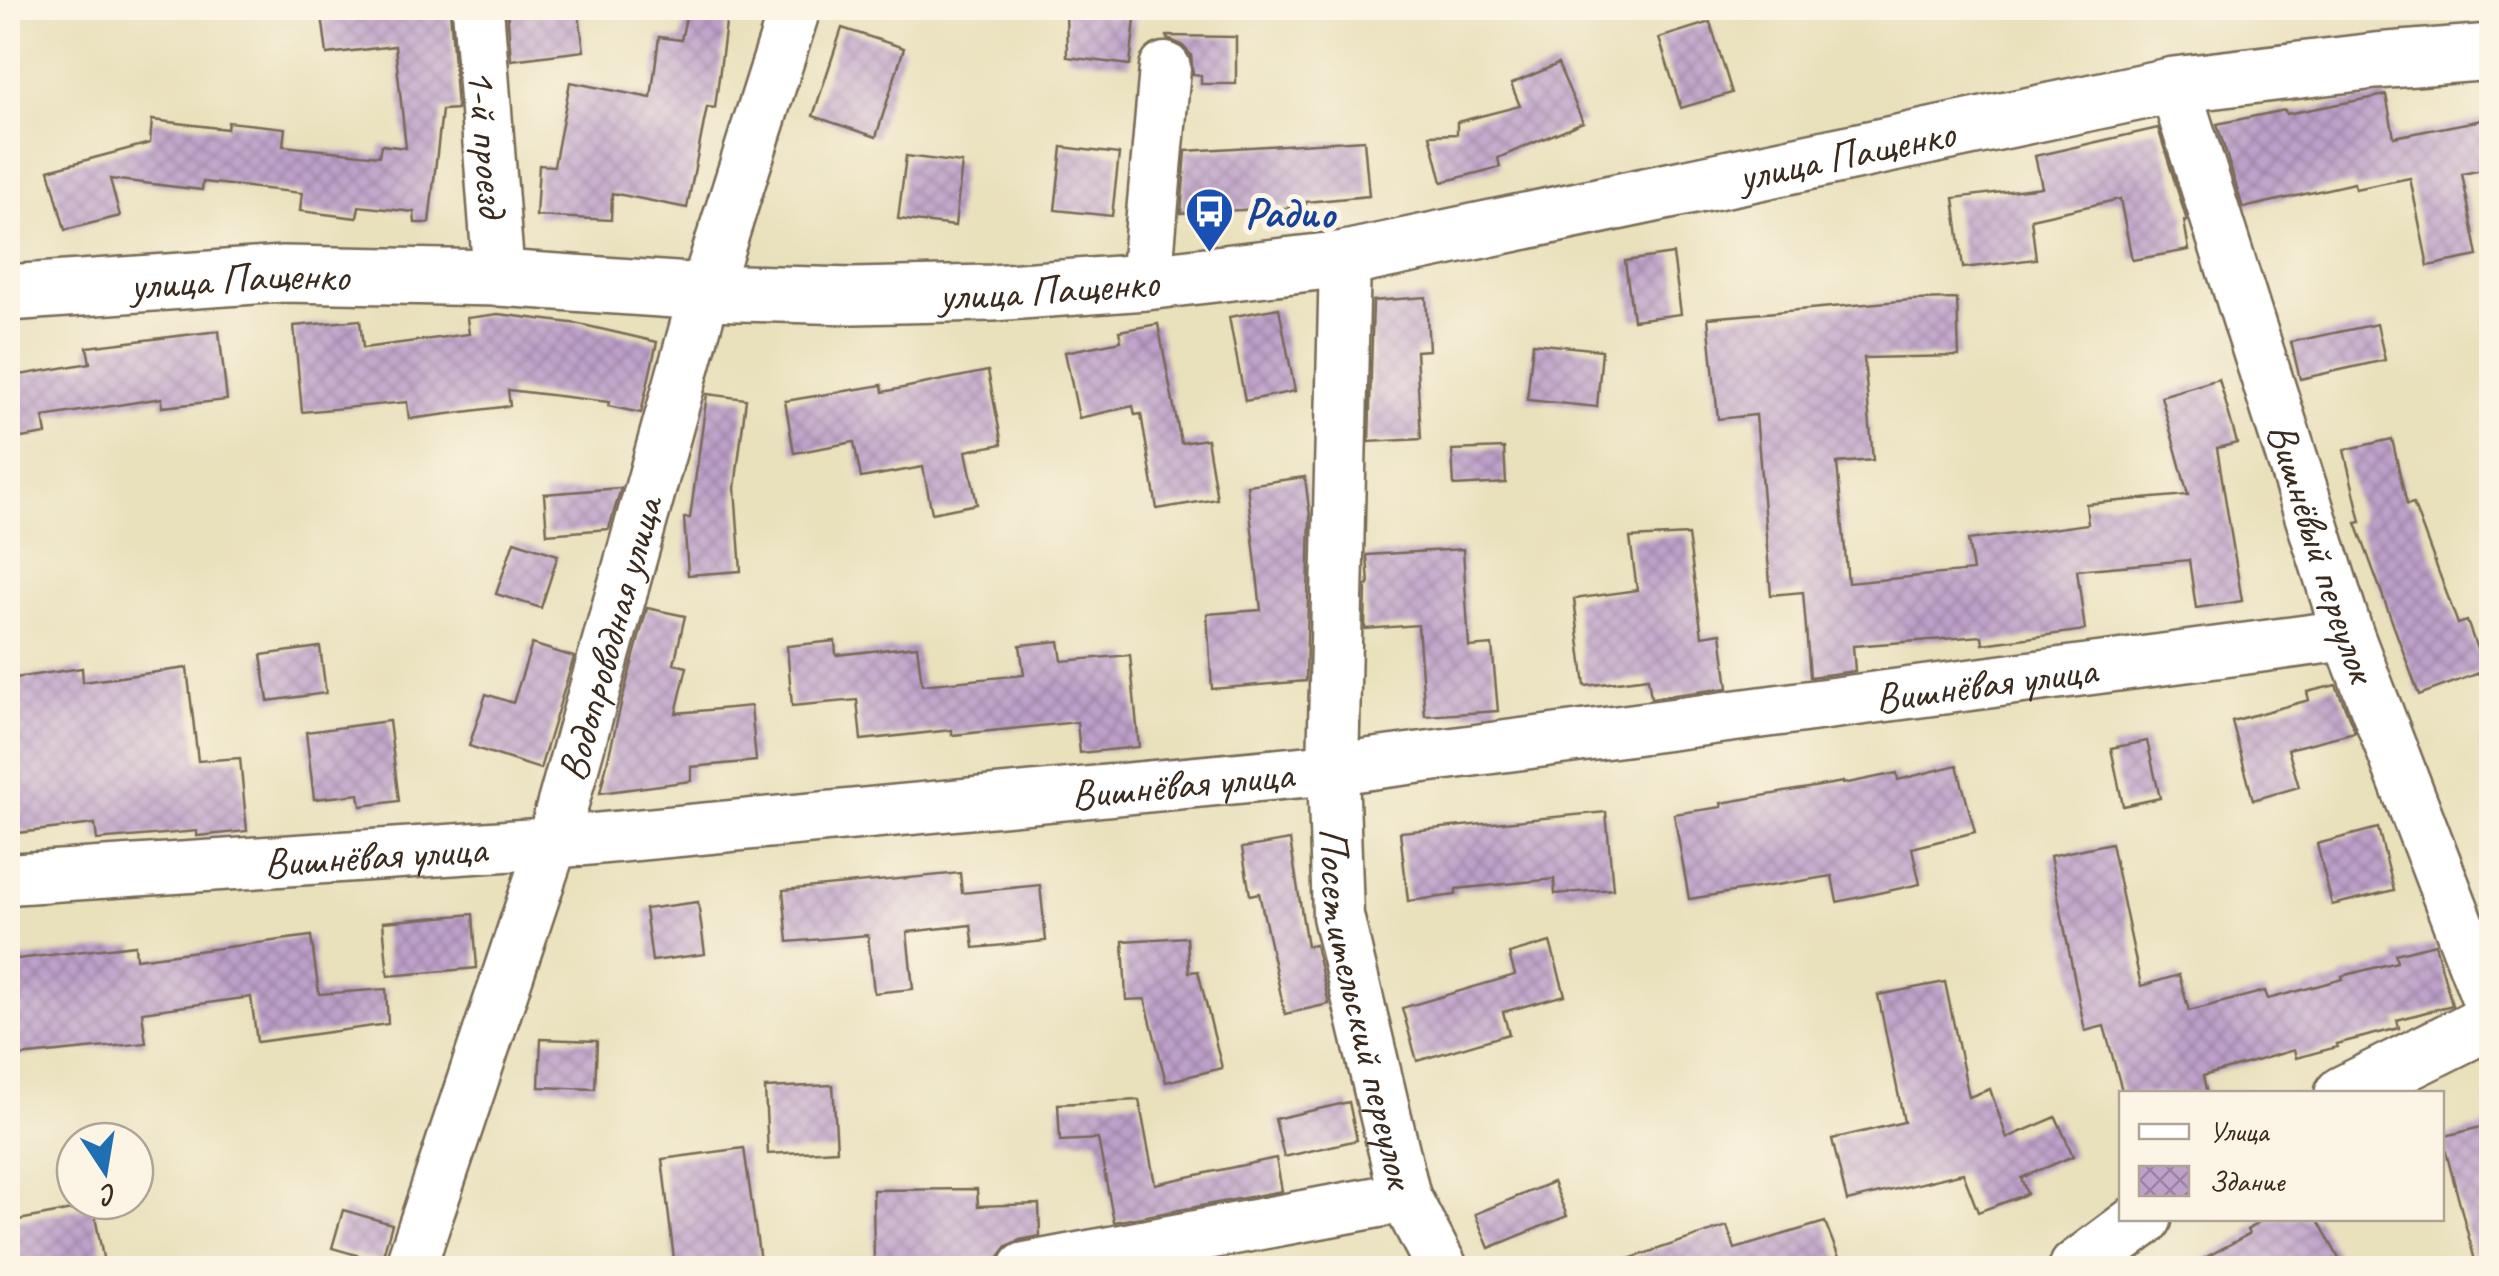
<svg xmlns="http://www.w3.org/2000/svg" width="2499" height="1276" font-family="Caveat,sans-serif">
<style>
.building{fill:url(#building-cross-hatch)}
.lines{fill:none;stroke-linecap:round;stroke-linejoin:round}
.minor-casing{stroke:#786a55;stroke-width:55}
.tertiary-casing{stroke:#786a55;stroke-width:60}
.minor{stroke:#fff;stroke-width:50}
.tertiary{stroke:#fff;stroke-width:55}
.labels{text-anchor:middle;stroke-width:10;stroke-linejoin:round;paint-order:stroke}
.street-label{font-size:42px;fill:#3b2a1e;stroke:#fcf5e5}
.transit-label{font-size:42px;font-weight:bold;fill:#164399;stroke:#fcf5e5;text-anchor:start}
</style>
<defs>
<pattern id="building-cross-hatch" width="8" height="8" patternUnits="userSpaceOnUse" patternTransform="scale(2.5)"><rect width="8" height="8" fill="#bea1ca"/><path d="M0 0l8 8M0 8l8-8" fill="none" stroke="#9c83a3"/></pattern>
</defs>
<rect width="100%" height="100%" fill="#fcf5e5"/>
<filter id="ink" filterUnits="userSpaceOnUse"><feTurbulence type="fractalNoise" baseFrequency=".01" numOctaves="2"/><feDisplacementMap in="SourceGraphic" scale="20" xChannelSelector="R" yChannelSelector="G"/><feConvolveMatrix kernelMatrix="1 2 1 2 8 2 1 2 1" color-interpolation-filters="sRGB"/></filter>
<filter id="wash" filterUnits="userSpaceOnUse"><feTurbulence type="fractalNoise" baseFrequency=".0048" numOctaves="4" result="noise"/><feDisplacementMap in="SourceGraphic" scale="40" xChannelSelector="R" yChannelSelector="G"/><feGaussianBlur stdDeviation="2.25" result="paint"/><feColorMatrix in="noise" values="0 0 0 0 0 0 0 0 0 0 0 0 0 0 0 0 0 1.4 0 .05"/><feComposite in="paint" operator="in"/></filter>
<g filter="url(#wash)">
<rect width="100%" height="100%" fill="#e9e0bc"/>
<g id="blocks">
<g class="building">
<path d="M321 8H450L457 109 442 110 429 223H415L414 212 359 206 357 218 300 211 302 193 203 182 202 190 110 179 120 216 65 230 49 170 150 143 152 120 227 129 228 122 285 128 283 146 379 156 381 145 406 148 395 46 327 54Z"/>
<path d="M507 8H578L584 51 511 60Z"/>
<path d="M688 8H728L715 108 707 107 687 208 612 193 611 220 536 216 539 165 554 166 570 82 651 98 659 37 681 40Z"/>
<path d="M1066 10 1135 19 1130 65 1067 57Z"/>
<path d="M1710 22 1732 93 1681 108 1659 38Z"/>
<path d="M842 28 904 48 876 137 813 116Z"/>
<path d="M1167 36 1236 37V84H1201V75L1193 74 1191 55 1182 45 1167 39Z"/>
<path d="M1558 64 1583 122 1498 158 1500 167 1442 182 1430 135 1457 134V122L1520 106 1511 84Z"/>
<path d="M2386 95 2394 137 2492 118V168L2462 174 2478 256 2428 266 2410 178 2355 189 2354 183 2243 208 2217 124 2285 110 2286 114Z"/>
<path d="M2158 128 2187 221H2184L2189 250 2132 260 2120 199 2031 219 2036 259 1963 268 1954 198 2042 187 2035 156Z"/>
<path d="M1364 140 1369 196 1306 202V207L1181 213 1186 151Z"/>
<path d="M1062 147 1119 154 1112 216 1055 210Z"/>
<path d="M906 156 962 163 955 226 898 219Z"/>
<path d="M1673 254 1681 314 1633 320 1625 261Z"/>
<path d="M1426 297 1429 350 1416 351 1421 439 1369 442 1373 301Z"/>
<path d="M1957 299 1959 356 1864 358 1873 460 1837 463 1848 583 1973 571 1968 540 2088 524 2086 504 2188 495 2161 396 2219 379 2237 443 2217 448 2242 601 2196 608 2189 560 2077 570 2085 630 1983 644 1982 636 1853 646 1855 671 1810 677 1803 592 1771 595 1756 415 1718 419 1708 318 1911 300Z"/>
<path d="M1279 308 1295 391 1245 401 1229 317Z"/>
<path d="M498 314 579 324 657 342 641 413 608 406 609 402 508 390 510 406 409 419 407 402 302 412 294 326 360 320 363 348 469 334 467 318Z"/>
<path d="M1158 324 1181 443 1207 439 1217 499 1157 509 1141 414 1135 415 1133 406 1079 418 1065 352 1121 341 1119 331Z"/>
<path d="M2377 324 2385 360 2300 379 2291 342Z"/>
<path d="M219 331 227 400 162 407V398L43 417 46 434 8 440V377L90 363 87 347Z"/>
<path d="M1533 343 1602 350 1597 407 1527 400Z"/>
<path d="M988 371 1002 444 966 451 977 504 932 513 923 467 861 478 854 442 794 453 785 401 882 385 883 392Z"/>
<path d="M707 394 746 399 735 488 741 571 688 575 684 518H690Z"/>
<path d="M2392 439 2407 505 2413 503 2458 624 2467 621 2485 671 2419 695 2356 523 2361 522 2344 450Z"/>
<path d="M1504 448 1506 483 1454 486 1452 450Z"/>
<path d="M1305 477 1310 516 1306 681 1212 689 1207 614 1261 610 1247 485Z"/>
<path d="M621 488 609 529 547 534 544 494Z"/>
<path d="M1688 535 1702 636 1721 633 1728 688 1651 698 1648 678 1585 686 1574 599 1637 590 1630 538Z"/>
<path d="M514 541 558 555 541 608 496 594Z"/>
<path d="M1463 549 1469 647 1492 645 1498 711 1425 716 1418 625 1365 629 1366 586 1369 585 1367 555Z"/>
<path d="M647 608 685 616 674 664 687 667 676 713 751 706 756 761 691 767V781L600 793 622 700Z"/>
<path d="M835 641 836 655 917 646 922 685 1024 675 1020 645 1059 641 1062 661 1130 655 1139 747 1080 753 1077 722 952 735V730L861 740 857 700 792 706 787 646Z"/>
<path d="M532 644 574 657 540 769 469 746 486 694 513 703Z"/>
<path d="M320 647 326 693 268 701 261 655Z"/>
<path d="M82 668 83 682 187 668 198 761 240 758 247 831 197 836V831L97 840 95 824 17 833 8 748V679Z"/>
<path d="M2336 685 2355 732 2288 749 2299 787 2253 800 2232 721 2309 700 2307 692Z"/>
<path d="M389 721 399 801 361 806 359 794 314 799 306 732Z"/>
<path d="M2147 741 2160 798 2123 806 2111 748Z"/>
<path d="M1957 765 1975 832 1912 848 1920 884 1837 902 1832 876 1689 899 1674 814 1722 807 1721 803 1843 782V784L1897 773 1898 780Z"/>
<path d="M1606 812 1613 889 1555 894 1554 879 1456 889V895L1408 901 1400 832Z"/>
<path d="M2378 828 2394 890 2332 905 2317 844Z"/>
<path d="M1290 840 1307 946 1315 945 1329 1004 1285 1014 1259 893 1250 895 1242 848Z"/>
<path d="M2111 843 2141 986 2179 975 2189 1011 2265 991 2268 999 2343 979 2342 976 2397 962 2395 954 2435 944 2452 1005 2397 1020 2399 1028 2336 1044 2337 1047 2296 1058 2294 1050 2203 1076 2207 1094H2123L2104 1026 2085 1031 2050 856Z"/>
<path d="M960 873 962 893 1040 885 1046 941 974 948 971 925 907 932 913 989 874 993 868 935 788 942 783 890Z"/>
<path d="M698 902 705 954 652 961 645 909Z"/>
<path d="M473 914 477 968 388 976 383 922Z"/>
<path d="M311 936 319 994 386 989 388 1024 257 1042 251 997 142 1012 146 1043 8 1057V960L135 945 136 959Z"/>
<path d="M1187 937 1189 972 1198 971 1222 1068 1166 1082 1145 999 1126 1000 1123 941Z"/>
<path d="M1550 942 1565 995 1503 1012 1509 1034 1417 1061 1402 1008 1515 975 1509 954Z"/>
<path d="M1945 982 1969 1097 1990 1089 2007 1138 2056 1117 2073 1156 2021 1178 2027 1194 1978 1212 1963 1173 1847 1201 1832 1139 1904 1122 1878 995Z"/>
<path d="M541 1039 597 1041 595 1089 539 1087Z"/>
<path d="M833 1085 837 1150 768 1154 765 1088Z"/>
<path d="M1139 1100 1155 1184 1276 1158 1282 1191 1114 1222 1098 1139 1060 1141 1058 1104Z"/>
<path d="M1349 1102 1357 1140 1284 1157 1275 1119Z"/>
<path d="M2492 1124V1268H2477L2442 1137Z"/>
<path d="M744 1148 761 1268H675L662 1159Z"/>
<path d="M1553 1182 1567 1216 1489 1248 1475 1214Z"/>
<path d="M977 1189 978 1206 1039 1204 1040 1236 1020 1240 1007 1246 998 1258 997 1265H990V1259L874 1266 873 1190Z"/>
<path d="M93 1206 105 1268H8V1222Z"/>
<path d="M343 1210 392 1224 381 1262 332 1248Z"/>
<path d="M2265 1218H2317L2344 1268H2186L2249 1234 2247 1230Z"/>
<path d="M1825 1222 1843 1268H1620L1619 1262 1727 1226 1735 1249Z"/>
</g>
</g>
</g>
<g filter="url(#ink)">
<use href="#blocks" fill-opacity="0" stroke="#786a55" stroke-width="2.5"/>
<g class="lines">
<defs>
<g id="minor">
<path id="s1" d="M478 8 499 278"/>
<path id="s2" d="M2174 85 2348 635 2492 1011"/>
<path id="s3" d="M1345 259 1333 769 1338 916 1405 1197 1442 1268"/>
<path d="M1146 282 1165 68"/>
<path id="s4" d="M8 879 552 843 1333 769 2348 635"/>
<path id="s5" d="M410 1268 552 843 705 292 795 8"/>
<path d="M1025 1268 1405 1197"/>
</g>
<g id="tertiary">
<path id="s6" d="M8 293 283 274 499 278 705 292 852 296 992 293 1146 282 1345 259 2174 85 2375 61 2492 52"/>
<path d="M2343 1094 2492 1020"/>
<path d="M2077 1268 2144 1218"/>
</g>
</defs>
<use href="#minor" class="minor-casing"/>
<use href="#tertiary" class="tertiary-casing"/>
<use href="#minor" class="minor"/>
<use href="#tertiary" class="tertiary"/>
</g>
</g>
<defs>
<symbol id="bus-pin" viewBox="-11 -11 22 30"><path d="M0 17L-7.5 6A9.5 9.5 0 1 1 7.5 6Z" fill="#1a4fb4" stroke="#fcf5e5"/><path d="M-5-6H5V4H4V6H2V4H-2V6H-4V4H-5ZM-3.5-4V0h7V-4ZM-3.5 1.2v1.5H-2V1.2ZM2 1.2v1.5H3.5V1.2Z" fill="#fff"/></symbol>
</defs>
<g fill-rule="evenodd">
<use href="#bus-pin" x="1182" y="184" width="55" height="75"/>
</g>
<g class="labels">
<g class="street-label">
<text dy="15" stroke="none"><textPath href="#s1" startOffset="135">1-й проезд</textPath></text>
<text dy="15" stroke="none"><textPath href="#s6" startOffset="1852">улица Пащенко</textPath></text>
<text dy="15" stroke="none"><textPath href="#s6" startOffset="232">улица Пащенко</textPath></text>
<text dy="15" stroke="none"><textPath href="#s6" startOffset="1042">улица Пащенко</textPath></text>
<text dy="15" stroke="none"><textPath href="#s2" startOffset="490">Вишнёвый переулок</textPath></text>
<text dy="15" stroke="none"><textPath href="#s5" startOffset="660">Водопроводная улица</textPath></text>
<text dy="15" stroke="none"><textPath href="#s4" startOffset="1988">Вишнёвая улица</textPath></text>
<text dy="15" stroke="none"><textPath href="#s4" startOffset="1178">Вишнёвая улица</textPath></text>
<text dy="15" stroke="none"><textPath href="#s4" startOffset="368">Вишнёвая улица</textPath></text>
<text dy="15" stroke="none"><textPath href="#s3" startOffset="752">Посетительский переулок</textPath></text>
</g>
<g class="transit-label">
<text x="1245" y="227">Радио</text>
</g>
</g>
<rect width="2499" height="1276" fill="none" stroke="#fcf5e5" stroke-width="40"/>
<rect x="2119" y="1091" width="325" height="130" fill="#fcf5e5" stroke="#afa495" stroke-width="2.5"/>
<rect x="2139" y="1124" width="50" height="15" fill="#ffffff" stroke="#afa495" stroke-width="2.5"/>
<text x="2209" y="1141" font-size="30" fill="#3b2a1e">Улица</text>
<rect x="2139" y="1166" width="50" height="30" fill="url(#building-cross-hatch)" stroke="#afa495" stroke-width="2.5"/>
<text x="2209" y="1191" font-size="30" fill="#3b2a1e">Здание</text>
<g transform="translate(105 1171) rotate(168)"><circle r="48" fill="#fcf5e5" stroke="#afa495" stroke-width="2.5"/>
<path d="M0-8L18 38L0 25L-18 38Z" fill="#1f6fb2"/>
<text y="-15" font-size="28" font-weight="bold" text-anchor="middle" fill="#3b2a1e">С</text>
</g>
</svg>
